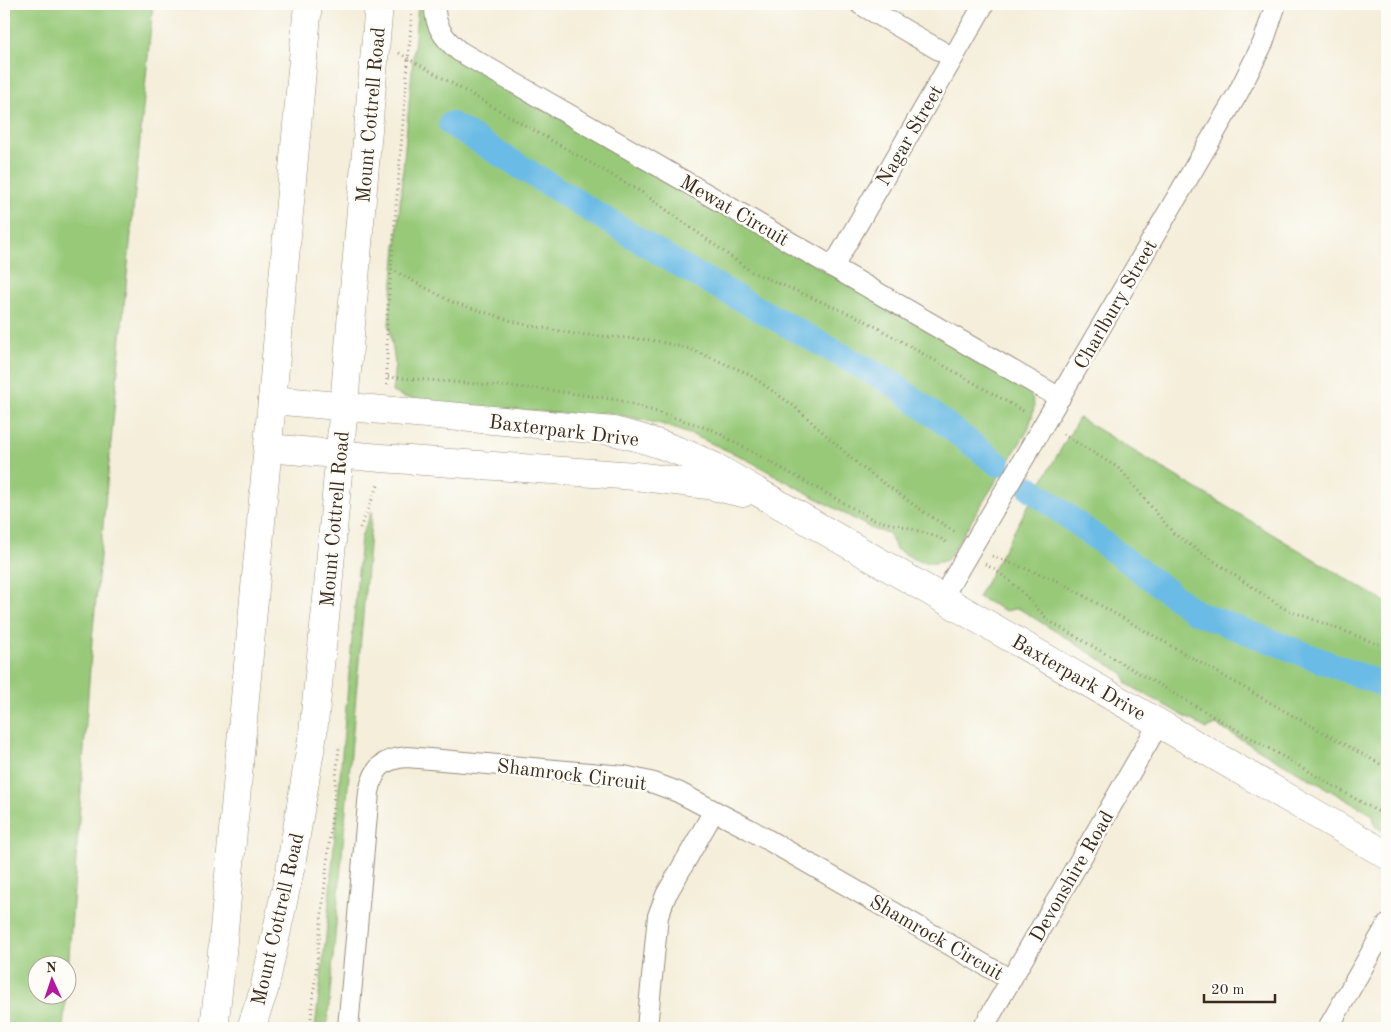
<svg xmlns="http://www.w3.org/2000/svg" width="1391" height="1032" font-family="'Old Standard TT',serif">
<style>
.green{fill:#98c979;stroke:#6a7a4c}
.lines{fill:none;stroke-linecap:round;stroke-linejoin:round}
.canal{stroke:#6abbe5;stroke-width:25}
.street-casing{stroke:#988c7c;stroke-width:22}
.secondary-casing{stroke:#988c7c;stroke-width:29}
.path{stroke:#988c7c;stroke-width:3;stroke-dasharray:1 4;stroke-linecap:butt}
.street{stroke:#fff;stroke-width:20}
.secondary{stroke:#fff;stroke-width:28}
.labels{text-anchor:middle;stroke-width:5;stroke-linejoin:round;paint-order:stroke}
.street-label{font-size:20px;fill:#3b2a1e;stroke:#fdfcf7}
</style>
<rect width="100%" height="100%" fill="#fdfcf7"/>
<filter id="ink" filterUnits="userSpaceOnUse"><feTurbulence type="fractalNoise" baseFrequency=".02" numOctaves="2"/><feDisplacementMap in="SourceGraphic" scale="10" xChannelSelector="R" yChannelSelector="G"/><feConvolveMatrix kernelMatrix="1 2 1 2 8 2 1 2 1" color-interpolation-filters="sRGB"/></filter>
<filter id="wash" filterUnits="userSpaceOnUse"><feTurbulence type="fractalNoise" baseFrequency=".0096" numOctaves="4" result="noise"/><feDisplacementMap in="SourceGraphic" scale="20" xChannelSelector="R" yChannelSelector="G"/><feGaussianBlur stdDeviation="1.12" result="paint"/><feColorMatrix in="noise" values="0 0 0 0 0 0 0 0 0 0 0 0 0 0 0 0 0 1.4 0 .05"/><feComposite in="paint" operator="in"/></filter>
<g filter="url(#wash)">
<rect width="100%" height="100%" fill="#f4eeda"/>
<g class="green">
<path d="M4 4H153L92 640 68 970V964H38V994L66 995 63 1028H4Z"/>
<path d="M418 4H420L433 40 450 55 1017 382C1039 401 1036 403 1028 430L947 560C922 568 917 560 896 549L889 533 874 530 744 458 695 436 661 424 605 412 591 416 434 403 404 397 392 392 395 363 389 325Z"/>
<path d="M1079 418 1387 603V833L1375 826 1373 815 1216 725 1207 729 1127 684 1124 674 1018 608 1006 611 978 597 1034 495Z"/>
<path d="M372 511 327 1028H315L326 936 361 537Z"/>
</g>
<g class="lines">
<g class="canal">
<path d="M451 124 681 266 893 384 998 464"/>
<path d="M1030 488 1195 612 1387 686"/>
</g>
</g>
</g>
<g filter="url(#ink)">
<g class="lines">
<defs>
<g id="street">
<path d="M435 4C434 25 443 38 459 51L1060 398"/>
<path d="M860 4 953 58"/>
<path d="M833 267 984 4"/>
<path d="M942 598 1238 93 1263 43 1276 4"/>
<path d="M348 1028 369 792C374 768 382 759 407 757L624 776 654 783 678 792 749 829 1011 980"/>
<path d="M647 1028 658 916 666 895 714 811"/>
<path d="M983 1028 1159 723"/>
<path d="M1328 1028 1387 925"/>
</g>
<g id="secondary">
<path d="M272 400 613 431C648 439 680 450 713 466L1387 855"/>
<path d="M268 448 381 458 635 476 708 485 743 493"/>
<path d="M214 1028 220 974 308 4"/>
<path d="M251 1028 264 990 291 865 313 733 327 599 379 4"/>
</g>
</defs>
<use href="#street" class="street-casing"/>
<use href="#secondary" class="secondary-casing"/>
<g class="path">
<path d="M399 53 643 193 752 272 864 320 1025 412"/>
<path d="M391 269 452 302 522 324 575 334 652 340 690 349 747 373 794 406 860 466 924 512 957 533"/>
<path d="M388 377 541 389 619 400 713 430 874 520 906 527 940 538 949 544"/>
<path d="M387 385V319L412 12"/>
<path d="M1063 434 1120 469 1174 534 1283 608 1378 644 1387 646"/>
<path d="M360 528 379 483"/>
<path d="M992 556 1058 581 1290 714 1380 764 1387 767"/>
<path d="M985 564C1012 579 1029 599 1049 621L1387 817"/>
<path d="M310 1028 339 748"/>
</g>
<use href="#street" class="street"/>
<use href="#secondary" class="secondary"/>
</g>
</g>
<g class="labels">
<g class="street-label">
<text transform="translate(370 115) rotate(-85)" y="7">Mount Cottrell Road</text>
<text transform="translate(909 135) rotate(-60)" y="7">Nagar Street</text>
<text transform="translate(735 210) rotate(30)" y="7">Mewat Circuit</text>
<text transform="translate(1115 304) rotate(-60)" y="7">Charlbury Street</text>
<text transform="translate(564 430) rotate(7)" y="7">Baxterpark Drive</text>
<text transform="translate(334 519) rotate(-85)" y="7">Mount Cottrell Road</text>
<text transform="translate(1079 677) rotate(30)" y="7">Baxterpark Drive</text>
<text transform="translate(572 774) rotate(7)" y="7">Shamrock Circuit</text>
<text transform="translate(1071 876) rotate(-60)" y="7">Devonshire Road</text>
<text transform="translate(277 919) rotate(-77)" y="7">Mount Cottrell Road</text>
<text transform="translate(937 937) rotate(30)" y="7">Shamrock Circuit</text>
</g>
</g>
<rect width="1391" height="1032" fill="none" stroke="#fdfcf7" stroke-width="20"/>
<g transform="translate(52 980) rotate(357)"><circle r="24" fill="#fdfcf7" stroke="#afa8a0"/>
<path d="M0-4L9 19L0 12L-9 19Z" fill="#b5179e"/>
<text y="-8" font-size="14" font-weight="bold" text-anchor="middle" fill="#3b2a1e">N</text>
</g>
<path d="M1204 994v8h71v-8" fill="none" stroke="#3b2a1e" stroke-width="2.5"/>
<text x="1211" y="994" font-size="15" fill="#3b2a1e" stroke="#fdfcf7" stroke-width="4" paint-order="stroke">20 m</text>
</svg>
